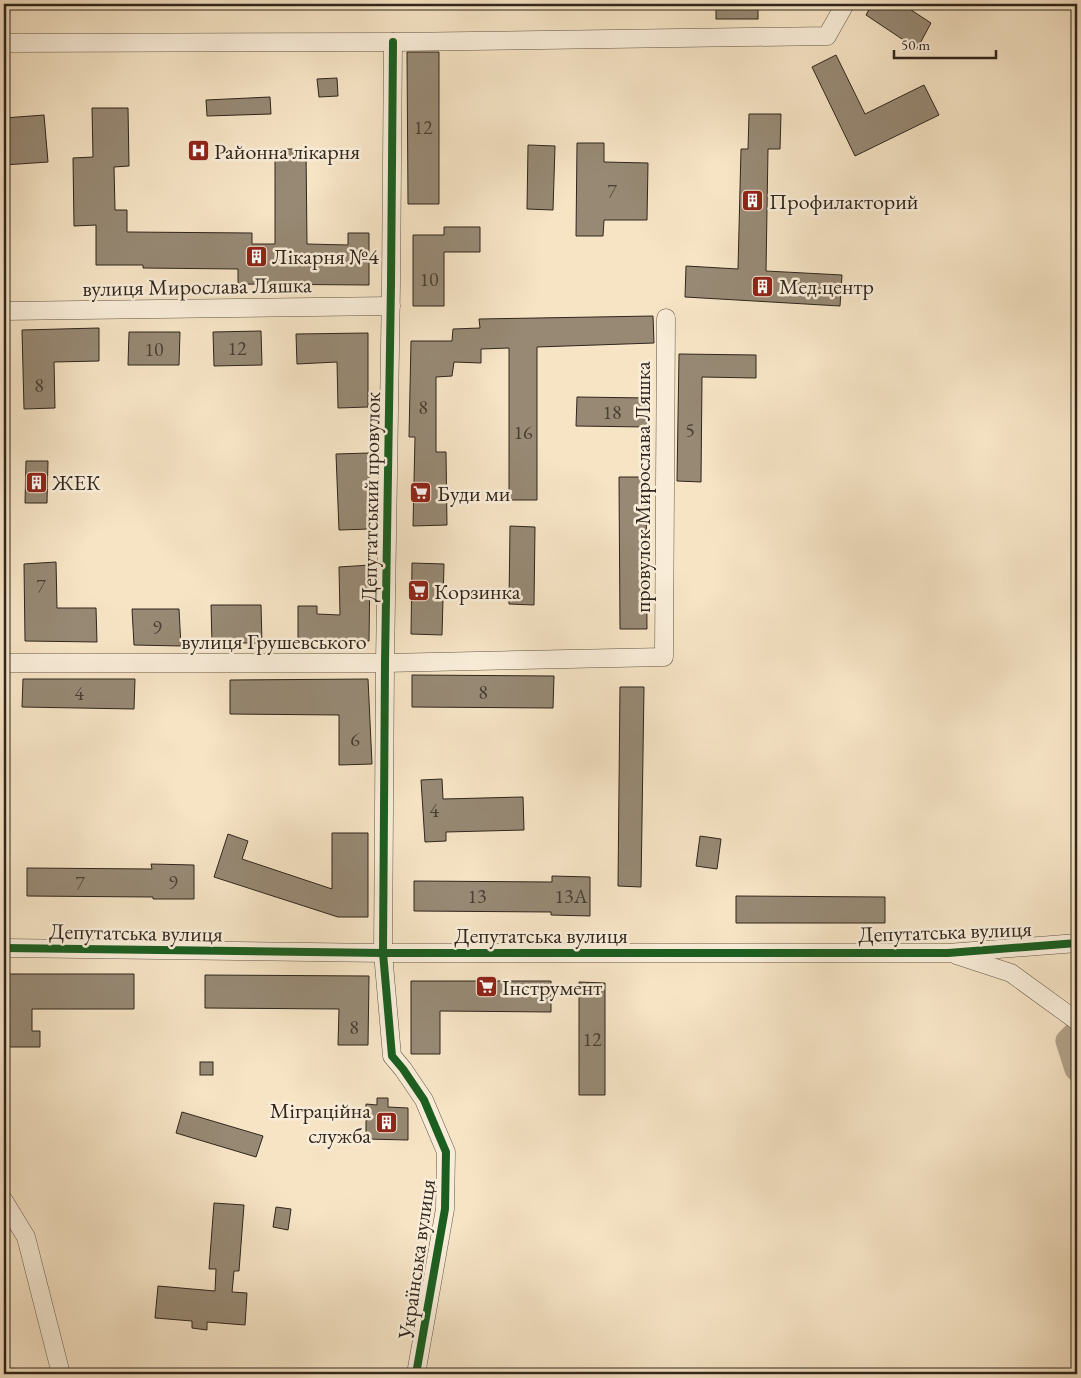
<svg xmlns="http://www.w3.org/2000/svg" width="1081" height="1378" font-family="'EB Garamond',serif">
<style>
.green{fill:#d4c4a8;stroke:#827562}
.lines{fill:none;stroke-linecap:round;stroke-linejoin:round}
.river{stroke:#b3a38c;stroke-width:25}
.building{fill:#978974;stroke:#30261d}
.minor-casing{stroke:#625647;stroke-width:19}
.minor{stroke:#f9edd9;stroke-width:18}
.cycleway-casing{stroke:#f9edd9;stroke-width:11}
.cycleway{stroke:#1b5e20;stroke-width:8}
.labels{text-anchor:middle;stroke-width:5;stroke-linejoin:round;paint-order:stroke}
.number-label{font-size:20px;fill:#4a3f33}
.poi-label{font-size:22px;fill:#30261d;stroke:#f9edd9;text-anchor:start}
.street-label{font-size:22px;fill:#30261d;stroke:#f9edd9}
</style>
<rect width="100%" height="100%" fill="#f6e4c5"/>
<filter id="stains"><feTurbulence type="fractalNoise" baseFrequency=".004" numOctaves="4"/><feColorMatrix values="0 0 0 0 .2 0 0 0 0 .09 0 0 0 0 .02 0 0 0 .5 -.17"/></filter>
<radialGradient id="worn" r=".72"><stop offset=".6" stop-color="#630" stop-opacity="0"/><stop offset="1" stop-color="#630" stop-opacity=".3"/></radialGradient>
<rect class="green" x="4" y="717" width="5" height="87"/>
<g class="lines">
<path class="river" d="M1077 1032 1068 1041 1077 1069"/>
</g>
<g class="building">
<rect x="716" y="4" width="42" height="15"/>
<path d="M872 4H902L931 23 917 49 866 15Z"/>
<path d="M407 52H439V204H408Z"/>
<path d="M836 55 865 114 924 85 939 115 855 156 812 67Z"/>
<path d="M337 78 338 96 319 97 317 79Z"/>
<path d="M270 97 271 114 207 116 206 100Z"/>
<path d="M92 108H128L129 166 114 167 115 210H127V232L252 233V244H275V149H306L307 244 348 245V233H369V285L238 284V269L143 268V265H96V225L74 226 73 158 93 157Z"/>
<path d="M749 114H781L780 149H768L766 271 842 275 840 306 685 297 686 266 738 269 741 149H748Z"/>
<path d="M44 115 48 162 4 165V118Z"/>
<path d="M577 143H604V162L648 163 647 220H604L603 236H576Z"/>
<path d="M528 145 555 146 553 210 527 209Z"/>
<path d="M444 227H480V252H444V306H413V235H444Z"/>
<path d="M653 316 654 343 537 347V500H509V348L481 349V363L454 362 452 376 436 377V452H446L447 525 413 526 415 437H409L411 341H452L453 329 480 328 479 319Z"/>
<path d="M99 328V361L54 362 55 408 24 409 22 330Z"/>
<path d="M261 331 262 365 214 366 213 332Z"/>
<path d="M129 332H180L179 365H128Z"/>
<path d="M368 333V407L338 408 337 362 297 364 296 334Z"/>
<path d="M679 354 756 355V378L702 377 701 482 677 481Z"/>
<path d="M577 397 648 398 647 427 576 426Z"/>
<path d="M369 453 370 529 339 530 336 454Z"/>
<path d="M26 461H48L47 503H25Z"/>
<path d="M619 477H646L647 629H620Z"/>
<path d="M510 526 535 527 534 605 509 604Z"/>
<path d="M56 562 57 608H96L97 642 25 641 24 564Z"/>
<path d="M412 563 444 564 442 635 411 634Z"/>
<path d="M370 565 369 641H298V606H317V614L340 615 339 567Z"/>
<path d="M211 605H261L262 643H212Z"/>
<path d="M132 609H179L181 646 134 645Z"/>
<path d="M412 675 554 676 553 708 412 707Z"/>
<path d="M23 679H135L134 709 22 707Z"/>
<path d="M368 679 372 764 339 765V715L230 714V680Z"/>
<path d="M620 687H644L641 887 618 886Z"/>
<path d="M442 779 443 799 523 797 524 830 446 832V841L425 842 421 780Z"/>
<path d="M332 833H368V917H338L214 877 228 834 248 841 242 859 332 889Z"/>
<path d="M700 836 721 839 717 869 696 866Z"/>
<path d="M151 864 194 865V899H153V897L27 896V868L152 869Z"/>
<path d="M552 876 590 877V916L551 915V912L414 911V881L552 882Z"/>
<path d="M736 896 885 897V923H736Z"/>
<path d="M8 974H134V1009H32V1031H40V1047H8Z"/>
<path d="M205 975 369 976 368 1045H338L339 1009 205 1008Z"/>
<path d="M411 981H551V1012L440 1011V1054H411Z"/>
<path d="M579 982 605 983V1095H579Z"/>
<rect x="200" y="1062" width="13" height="13"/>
<path d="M377 1098H388V1107L408 1108V1140L366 1139V1104L377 1105Z"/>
<path d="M182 1112 263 1136 256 1157 176 1133Z"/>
<path d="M214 1203 244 1205 239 1271H234L232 1292 247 1293 245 1325 207 1322V1330L192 1328V1321L155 1318 158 1286 215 1291 216 1269H209Z"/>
<path d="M276 1207 291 1209 288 1230 273 1227Z"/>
</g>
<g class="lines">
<defs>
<g id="minor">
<path d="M393 42 391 284 385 663 383 953 392 1056 403 1069 424 1100 446 1152 445 1209 416 1374"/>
<path d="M4 43 393 42 827 36 845 4"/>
<path d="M4 311 391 306"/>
<path d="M4 663H385L664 657 666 318"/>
<path d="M4 948 383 953H948L1077 943"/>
<path d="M956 955 1011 973 1077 1021"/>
<path d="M4 1201 26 1237 61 1374"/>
</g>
</defs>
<use href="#minor" class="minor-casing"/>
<use href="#minor" class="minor"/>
<defs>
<g id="cycleway">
<path d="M393 42 391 284 385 663 383 953 392 1056 403 1069 424 1100 446 1152 445 1209 416 1374"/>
<path d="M4 948 383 953H948L1077 943"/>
</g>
</defs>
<use href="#cycleway" class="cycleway-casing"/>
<use href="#cycleway" class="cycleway"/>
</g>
<defs>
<symbol id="hospital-square" viewBox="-11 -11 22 22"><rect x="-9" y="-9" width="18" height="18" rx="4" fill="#8f2418" stroke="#f9edd9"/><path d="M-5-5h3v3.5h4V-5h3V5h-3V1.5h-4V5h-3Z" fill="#fff"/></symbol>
<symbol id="building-square" viewBox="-11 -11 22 22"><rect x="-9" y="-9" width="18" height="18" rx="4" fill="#8f2418" stroke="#f9edd9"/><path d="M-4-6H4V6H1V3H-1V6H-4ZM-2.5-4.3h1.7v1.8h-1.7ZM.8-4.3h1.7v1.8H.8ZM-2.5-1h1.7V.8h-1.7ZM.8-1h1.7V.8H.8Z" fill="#fff"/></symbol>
<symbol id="supermarket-square" viewBox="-11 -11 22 22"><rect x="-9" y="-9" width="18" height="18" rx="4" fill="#8f2418" stroke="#f9edd9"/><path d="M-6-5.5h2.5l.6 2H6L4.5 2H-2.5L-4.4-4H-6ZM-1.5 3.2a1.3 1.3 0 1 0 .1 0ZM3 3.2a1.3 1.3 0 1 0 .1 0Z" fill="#fff"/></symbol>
</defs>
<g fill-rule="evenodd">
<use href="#hospital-square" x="186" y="138" width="25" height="25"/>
<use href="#building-square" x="740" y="188" width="25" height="25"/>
<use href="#building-square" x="244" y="244" width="25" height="25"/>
<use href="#building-square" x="750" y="274" width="25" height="25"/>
<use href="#building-square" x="24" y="470" width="25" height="25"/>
<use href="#supermarket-square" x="408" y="480" width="25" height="25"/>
<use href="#supermarket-square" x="406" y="578" width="25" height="25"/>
<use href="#supermarket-square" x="474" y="974" width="25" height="25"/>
<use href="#building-square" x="374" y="1110" width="25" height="25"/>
</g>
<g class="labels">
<g class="number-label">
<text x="423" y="134">12</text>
<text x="612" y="198">7</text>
<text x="429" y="286">10</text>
<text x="237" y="355">12</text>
<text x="154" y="356">10</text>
<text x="39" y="392">8</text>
<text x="423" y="414">8</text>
<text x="612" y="419">18</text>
<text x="690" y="437">5</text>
<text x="523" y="439">16</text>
<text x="41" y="593">7</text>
<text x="157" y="634">9</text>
<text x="483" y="699">8</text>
<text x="79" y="700">4</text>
<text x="355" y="746">6</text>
<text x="434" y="817">4</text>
<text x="173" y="889">9</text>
<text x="80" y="890">7</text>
<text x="477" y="903">13</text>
<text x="571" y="903">13А</text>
<text x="354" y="1034">8</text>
<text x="592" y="1046">12</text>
</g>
<g class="poi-label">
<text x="214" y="159">Районна лікарня</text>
<text x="769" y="209">Профилакторий</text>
<text x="272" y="264">Лікарня №4</text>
<text x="779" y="294">Мед.центр</text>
<text x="52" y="490">ЖЕК</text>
<text x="437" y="501">Буди ми</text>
<text x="434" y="599">Корзинка</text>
<text x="502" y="995">Інструмент</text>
<text x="371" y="1118" text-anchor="end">Міграційна<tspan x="371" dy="25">служба</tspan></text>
</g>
<g class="street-label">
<text transform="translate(197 286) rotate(-1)" y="8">вулиця Мирослава Ляшка</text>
<text transform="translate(642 487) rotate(-90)" y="8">провулок Мирослава Ляшка</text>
<text transform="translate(370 497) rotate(-89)" y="8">Депутатський провулок</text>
<text x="274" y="649">вулиця Грушевського</text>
<text transform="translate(945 931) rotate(-2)" y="8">Депутатська вулиця</text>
<text transform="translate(136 932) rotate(1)" y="8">Депутатська вулиця</text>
<text x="541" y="943">Депутатська вулиця</text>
<text transform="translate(416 1259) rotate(-82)" y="8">Українська вулиця</text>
</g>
</g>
<rect width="1081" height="1378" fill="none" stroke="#f6e4c5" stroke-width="20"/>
<rect x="5" y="5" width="1071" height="1368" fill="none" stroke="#30261d" stroke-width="2.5"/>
<rect x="10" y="10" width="1061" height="1358" fill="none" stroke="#30261d"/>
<path d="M894 50v8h102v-8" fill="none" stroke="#30261d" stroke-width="2.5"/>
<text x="901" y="50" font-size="15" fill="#30261d" stroke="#f9edd9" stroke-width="4" paint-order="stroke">50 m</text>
<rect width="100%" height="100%" filter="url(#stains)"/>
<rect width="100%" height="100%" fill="url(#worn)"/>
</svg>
